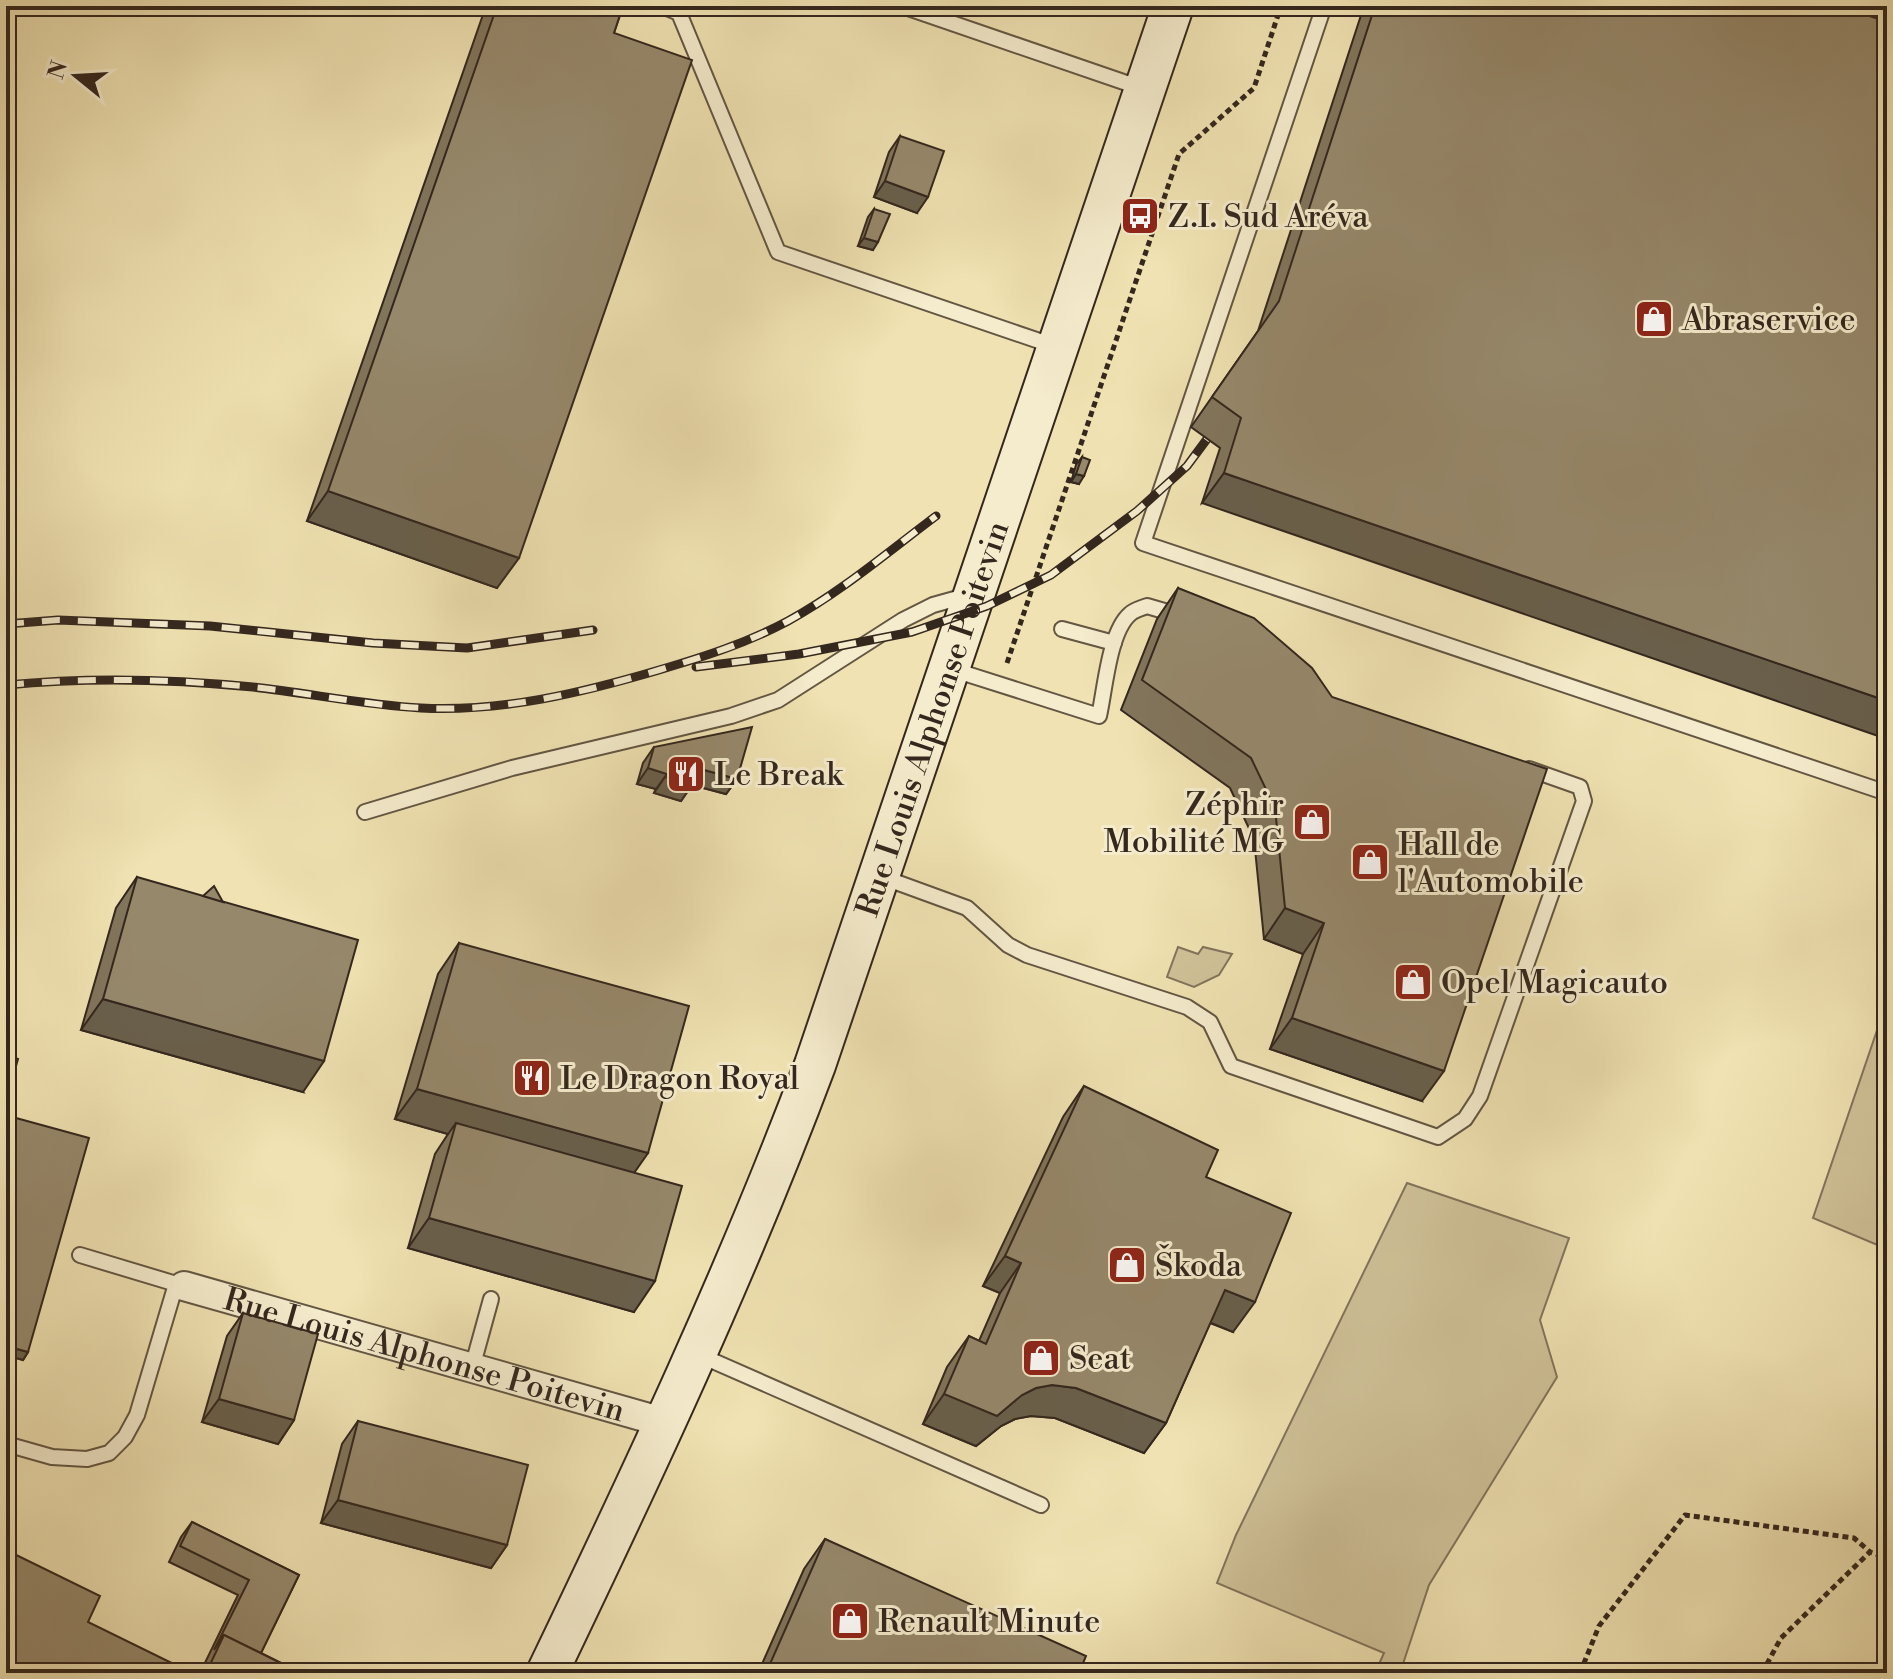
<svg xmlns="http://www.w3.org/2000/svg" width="1893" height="1679" font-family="'Libre Bodoni',serif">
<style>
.green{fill:#d0c299;stroke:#82745c;stroke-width:2}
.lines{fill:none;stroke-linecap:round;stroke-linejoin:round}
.lane-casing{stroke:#635643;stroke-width:18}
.street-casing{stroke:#635643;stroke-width:32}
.secondary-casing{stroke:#34271e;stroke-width:44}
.path{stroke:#34271e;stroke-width:5;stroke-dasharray:6 4;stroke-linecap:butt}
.lane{stroke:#f5eccd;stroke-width:14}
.street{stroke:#f5eccd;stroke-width:28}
.secondary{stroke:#f5eccd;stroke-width:40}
.rail-casing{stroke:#34271e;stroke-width:9}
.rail{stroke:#f5eccd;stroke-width:6;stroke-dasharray:18;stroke-linecap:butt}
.wall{fill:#81755c;stroke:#34271e;stroke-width:2}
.shaded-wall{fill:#695f4b;stroke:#34271e;stroke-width:2}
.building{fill:#96886b;stroke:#34271e;stroke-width:2}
.labels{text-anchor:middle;stroke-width:6;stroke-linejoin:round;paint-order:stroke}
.poi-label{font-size:32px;fill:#34271e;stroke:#f5eccd;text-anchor:start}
.street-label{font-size:32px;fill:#34271e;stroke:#f5eccd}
</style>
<rect width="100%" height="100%" fill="#f0e2b2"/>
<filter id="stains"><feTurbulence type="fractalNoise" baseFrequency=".0025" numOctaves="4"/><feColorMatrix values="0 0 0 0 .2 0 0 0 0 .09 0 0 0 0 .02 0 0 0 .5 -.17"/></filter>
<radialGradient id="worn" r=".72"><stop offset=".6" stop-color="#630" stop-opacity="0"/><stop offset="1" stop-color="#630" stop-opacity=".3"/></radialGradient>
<g class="green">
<path d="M1178 947 1198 954 1203 947 1232 954 1219 975 1194 987 1167 977Z"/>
<path d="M1887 1001V1249L1813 1218Z"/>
<path d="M1407 1183 1569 1238 1540 1320 1557 1377 1429 1585 1400 1673H1375L1384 1653 1217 1583 1236 1535Z"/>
</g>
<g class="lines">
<defs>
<g id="lane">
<path d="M662 6 679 13 778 252 1054 346"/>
<path d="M902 6 1144 89"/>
<path d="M1324 6 1143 543 1887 793"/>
<path d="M1062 629 1114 643"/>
<path d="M951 669 1099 716C1105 690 1109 632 1130 614 1134 610 1142 608 1147 606L1178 615"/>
<path d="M365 812 512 768 731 716 778 700 903 620 933 605 969 595"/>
<path d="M882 877 967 908 1008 945 1027 955 1187 1007 1210 1022 1231 1066 1438 1137 1465 1119 1480 1096 1584 801 1580 787 1529 769"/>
<path d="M80 1255 183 1286"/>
<path d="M697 1354 1041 1505"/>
<path d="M472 1368 491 1299"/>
<path d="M6 1444 52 1457 87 1459 109 1453 125 1437 137 1415 176 1284"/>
</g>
<g id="street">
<path id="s1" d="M184 1286 666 1423"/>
</g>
<g id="secondary">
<path id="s2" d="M547 1673C643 1473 737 1273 815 1065L1173 6"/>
</g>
</defs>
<use href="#lane" class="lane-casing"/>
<use href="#street" class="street-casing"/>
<use href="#secondary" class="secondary-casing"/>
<g class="path">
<path d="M1007 663 1179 154 1254 88 1281 6"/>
<path d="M1580 1673 1599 1626 1685 1515 1854 1538 1870 1552"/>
<path d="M1762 1673 1781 1638 1870 1552 1887 1558"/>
</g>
<use href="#lane" class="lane"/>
<use href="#street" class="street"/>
<use href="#secondary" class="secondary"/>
<defs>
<g id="rail">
<path d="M6 624 58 620 210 626 373 643 467 648 593 630"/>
<path d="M696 667 799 654 912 632 987 606 1051 575 1137 511 1187 466 1207 439"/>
<path d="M6 685C88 677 172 679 253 687 309 693 365 705 421 708 503 712 581 693 659 670 703 657 747 643 788 621 841 592 888 552 936 516"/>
</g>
</defs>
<use href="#rail" class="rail-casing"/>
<use href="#rail" class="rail"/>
</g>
<g class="wall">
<path d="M486 6H623L614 33 497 588 307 521Z"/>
<path d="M1364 6H1841L1202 503 1220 448 1191 427 1258 331Z"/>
<path d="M900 136 917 213 874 197 889 152Z"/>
<path d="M874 209 873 250 858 246 868 217Z"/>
<path d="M1082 457 1079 484 1071 482 1076 465Z"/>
<path d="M1178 588 1422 1101 1270 1049 1303 954 1264 939 1254 839 1230 788 1121 710 1157 619Z"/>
<path d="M654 747 737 779 726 794 692 785 681 801 654 793 656 789 637 784 643 763Z"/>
<path d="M137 877 303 1092 81 1030 116 908Z"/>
<path d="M459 943 634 1173V1312L408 1248 435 1154 448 1134 395 1119 438 974Z"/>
<path d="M1084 1086 1206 1177 1233 1332 1210 1323 1166 1423 1144 1453 1055 1418 1031 1416 1015 1419 1001 1426 976 1446 923 1424 947 1367 969 1336 979 1341 1000 1293 983 1286 1063 1117Z"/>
<path d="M16 1118 28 1352 23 1360 6 1355V1138H7L11 1126Z"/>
<path d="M243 1313 294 1420 278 1444 202 1422 227 1336Z"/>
<path d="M358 1421 507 1545 491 1568 321 1523 342 1444Z"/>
<path d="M192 1522 299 1575 261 1653 301 1673H200L238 1595 169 1562 181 1537Z"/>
<path d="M825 1539 1079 1673H758L804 1569Z"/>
</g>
<g class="shaded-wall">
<path d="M885 181 928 197 917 213 874 197Z"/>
<path d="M864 238 878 242 873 250 858 246Z"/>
<path d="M1224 473 1887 701V739L1202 503Z"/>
<path d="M1076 474 1084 476 1079 484 1071 482Z"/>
<path d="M328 491 519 558 497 588 307 521Z"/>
<path d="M648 768 667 774 656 789 637 784Z"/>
<path d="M697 768 737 779 726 794 692 785 681 801 654 793 665 777Z"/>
<path d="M1285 908 1324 923 1303 954 1264 939Z"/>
<path d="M103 999 324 1061 303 1092 81 1030Z"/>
<path d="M1292 1018 1444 1071 1422 1101 1270 1049Z"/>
<path d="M417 1089 648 1153 627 1183 456 1123 448 1134 395 1119Z"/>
<path d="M429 1218 655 1281 634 1312 408 1248Z"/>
<path d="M1005 1256 1021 1263 1000 1293 983 1286Z"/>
<path d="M1225 1290 1255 1302 1233 1332 1204 1320Z"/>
<path d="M6 1346 28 1352 23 1360 6 1355Z"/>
<path d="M1052 1385 1076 1388 1166 1423 1144 1453 1055 1418 1031 1416 1015 1419 1001 1426 976 1446 923 1424 944 1394 1022 1395 1036 1388Z"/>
<path d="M219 1399 294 1420 278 1444 202 1422Z"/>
<path d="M338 1500 507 1545 491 1568 321 1523Z"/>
</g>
<g class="building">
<path d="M497 6H623L614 33 692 60 519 558 328 491Z"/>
<path d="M1375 6H1841L1887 22V701L1224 473 1241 418 1212 397 1279 301Z"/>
<path d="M900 136 944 151 928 197 885 181Z"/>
<path d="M874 209 890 214 878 242 864 238Z"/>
<path d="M1082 457 1090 460 1084 476 1076 474Z"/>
<path d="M1178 588 1254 618 1312 668 1332 697 1547 769 1444 1071 1292 1018 1324 923 1285 908 1275 808 1251 758 1142 680Z"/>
<path d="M752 727 737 779 697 768 692 785 665 777 667 774 648 768 654 747Z"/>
<path d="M137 877 358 940 324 1061 103 999Z"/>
<path d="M214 886 223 902 203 896Z"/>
<path d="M459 943 689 1006 648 1153 417 1089Z"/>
<path d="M6 1055 18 1059 6 1102Z"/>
<path d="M1084 1086 1218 1150 1206 1177 1291 1213 1255 1302 1225 1290 1166 1423 1076 1388 1052 1385 1036 1388 1022 1395 997 1416 944 1394 969 1336 986 1344 1021 1263 1005 1256Z"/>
<path d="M16 1118 89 1138 28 1352 6 1346V1138L10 1139Z"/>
<path d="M456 1123 682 1186 655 1281 429 1218Z"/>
<path d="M243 1313 318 1334 294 1420 219 1399Z"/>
<path d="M358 1421 528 1465 507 1545 338 1500Z"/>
<path d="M192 1522 299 1575 261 1653 224 1635 214 1650 249 1580 180 1546Z"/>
<path d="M825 1539 1086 1656 1079 1673H766Z"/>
<path d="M6 1550 100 1596 88 1622 192 1673H6Z"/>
<path d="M224 1635 301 1673H206Z"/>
</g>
<defs>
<symbol id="bus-square" viewBox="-11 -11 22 22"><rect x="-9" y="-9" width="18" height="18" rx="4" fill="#8f2418" stroke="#f5eccd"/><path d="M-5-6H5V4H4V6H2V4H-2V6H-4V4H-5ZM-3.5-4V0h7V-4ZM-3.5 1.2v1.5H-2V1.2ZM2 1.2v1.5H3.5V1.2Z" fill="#fff"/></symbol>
<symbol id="shop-square" viewBox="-11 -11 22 22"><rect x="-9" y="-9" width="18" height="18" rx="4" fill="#8f2418" stroke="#f5eccd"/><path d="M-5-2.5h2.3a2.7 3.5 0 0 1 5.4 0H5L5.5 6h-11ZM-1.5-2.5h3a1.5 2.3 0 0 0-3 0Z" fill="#fff"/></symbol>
<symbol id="restaurant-square" viewBox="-11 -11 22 22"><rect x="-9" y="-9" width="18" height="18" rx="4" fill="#8f2418" stroke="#f5eccd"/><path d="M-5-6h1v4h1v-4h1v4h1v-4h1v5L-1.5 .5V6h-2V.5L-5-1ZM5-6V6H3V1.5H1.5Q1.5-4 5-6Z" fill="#fff"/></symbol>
</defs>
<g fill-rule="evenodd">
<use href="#bus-square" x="1118" y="194" width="44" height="44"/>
<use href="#shop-square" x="1632" y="297" width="44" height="44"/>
<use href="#restaurant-square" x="664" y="752" width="44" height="44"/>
<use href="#shop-square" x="1290" y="800" width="44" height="44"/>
<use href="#shop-square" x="1348" y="840" width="44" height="44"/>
<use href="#shop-square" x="1391" y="960" width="44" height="44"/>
<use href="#restaurant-square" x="510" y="1056" width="44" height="44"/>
<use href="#shop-square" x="1105" y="1243" width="44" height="44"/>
<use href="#shop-square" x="1019" y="1336" width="44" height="44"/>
<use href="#shop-square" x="828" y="1599" width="44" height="44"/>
</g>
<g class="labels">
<g class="poi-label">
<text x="1168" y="227">Z.I. Sud Aréva</text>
<text x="1682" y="330">Abraservice</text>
<text x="714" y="785">Le Break</text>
<text x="1284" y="815" text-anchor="end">Zéphir<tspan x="1284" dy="37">Mobilité MG</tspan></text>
<text x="1398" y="855">Hall de<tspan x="1398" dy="37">l'Automobile</tspan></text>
<text x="1441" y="993">Opel Magicauto</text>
<text x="560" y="1089">Le Dragon Royal</text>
<text x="1155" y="1276">Škoda</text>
<text x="1069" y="1369">Seat</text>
<text x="878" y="1632">Renault Minute</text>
</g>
<g class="street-label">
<text dy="11" stroke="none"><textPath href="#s2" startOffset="1030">Rue Louis Alphonse Poitevin</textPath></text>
<text dy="11" stroke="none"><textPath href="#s1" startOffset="250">Rue Louis Alphonse Poitevin</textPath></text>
</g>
</g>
<rect width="1893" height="1679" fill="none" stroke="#f0e2b2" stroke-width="32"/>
<rect x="8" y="8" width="1877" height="1663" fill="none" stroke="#34271e" stroke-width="4"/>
<rect x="16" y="16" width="1861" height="1647" fill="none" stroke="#34271e" stroke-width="2"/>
<g transform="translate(76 76) rotate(288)" stroke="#f5eccd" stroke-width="6" paint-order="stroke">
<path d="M0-6L14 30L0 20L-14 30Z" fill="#34271e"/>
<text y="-12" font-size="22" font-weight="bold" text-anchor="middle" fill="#34271e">N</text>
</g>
<rect width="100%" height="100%" filter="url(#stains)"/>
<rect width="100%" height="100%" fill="url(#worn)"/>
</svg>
